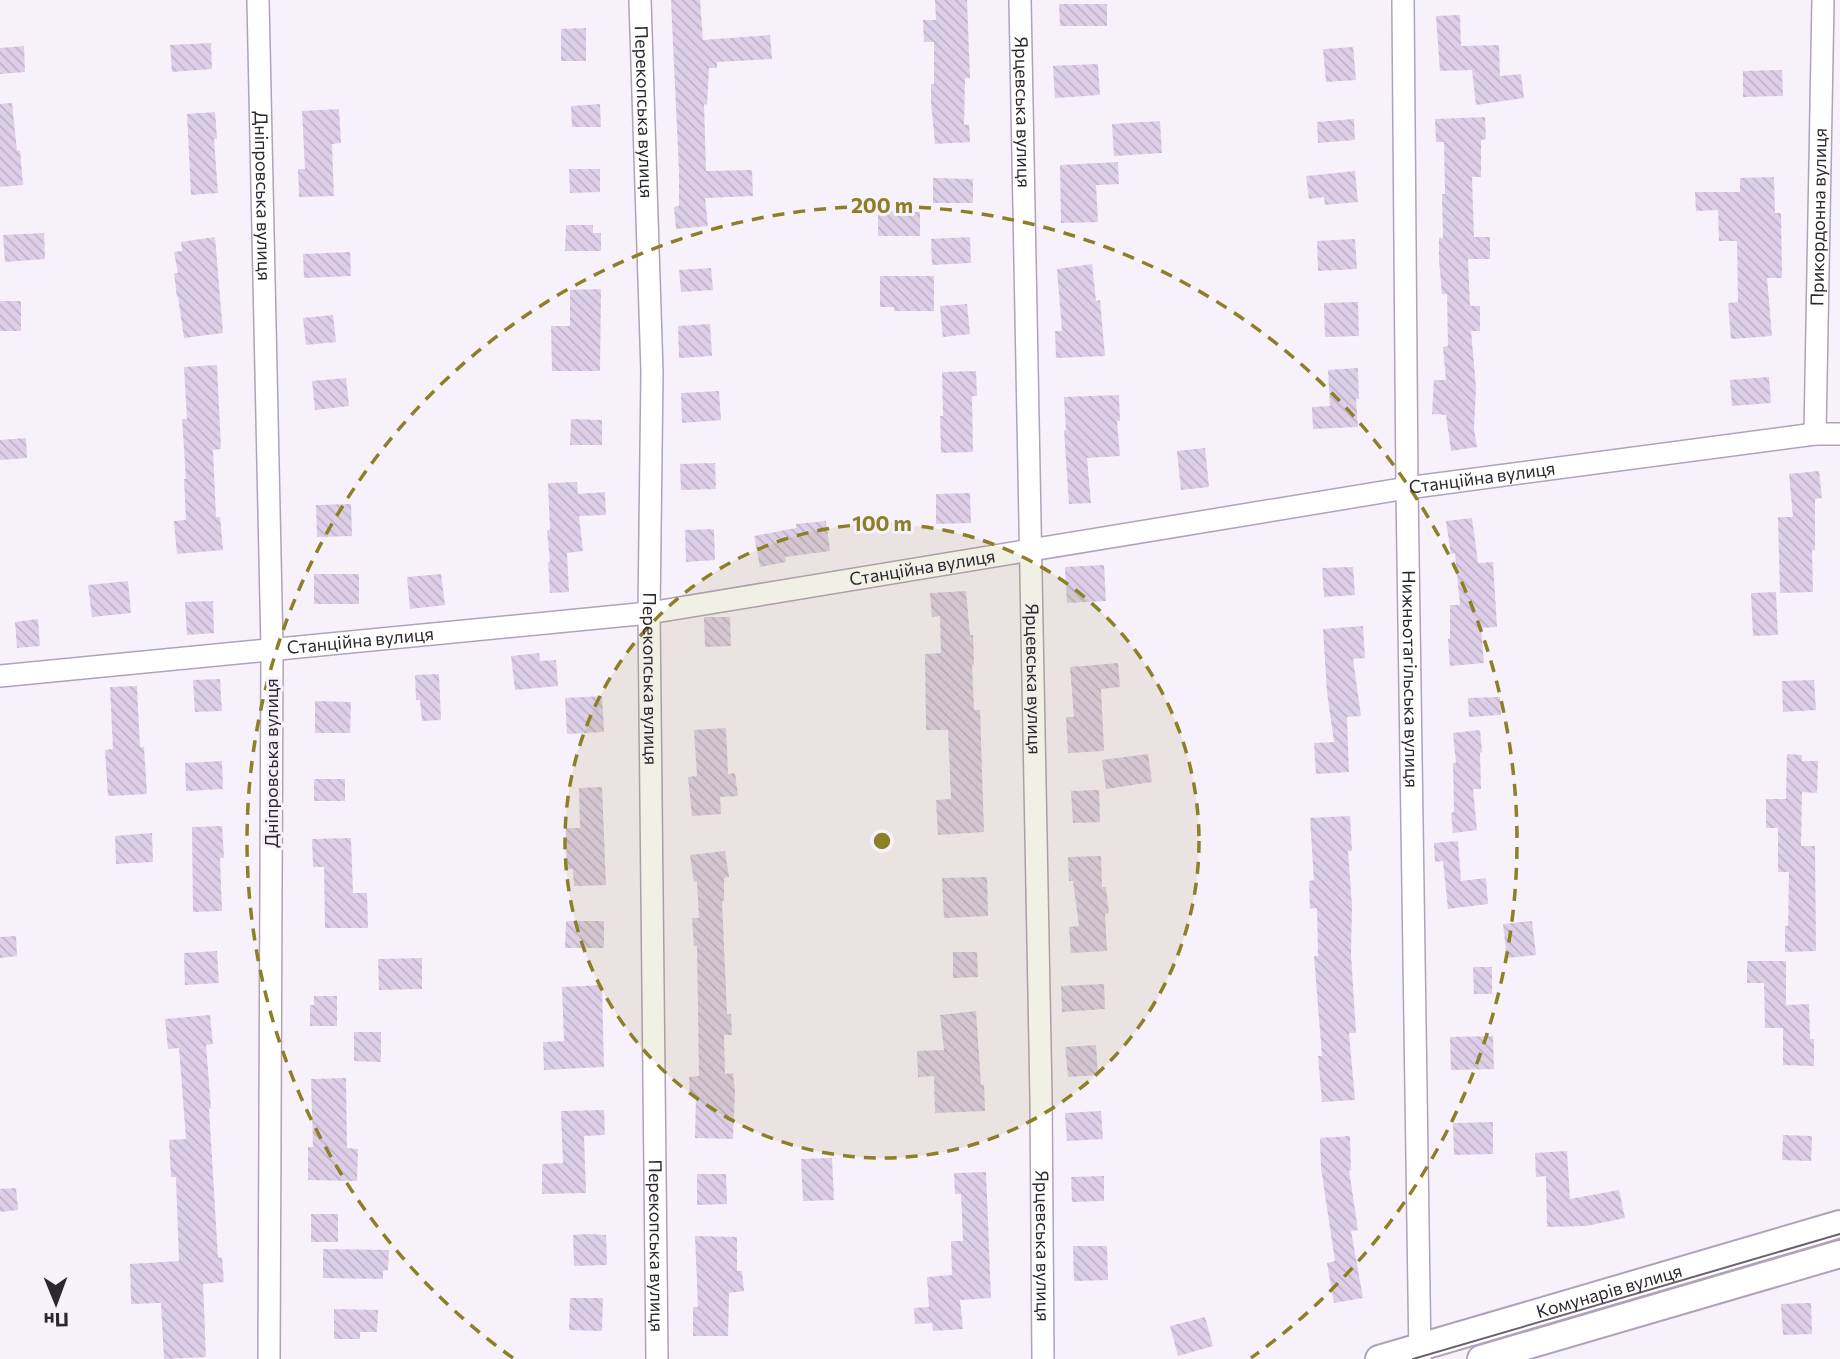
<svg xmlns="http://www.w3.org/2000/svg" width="1840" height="1359" font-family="Commissioner,sans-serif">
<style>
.building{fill:url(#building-back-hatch)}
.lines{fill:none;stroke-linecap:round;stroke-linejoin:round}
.minor-casing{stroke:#b0a2ba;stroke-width:24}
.tertiary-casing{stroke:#b0a2ba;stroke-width:30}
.minor{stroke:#fff;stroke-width:21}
.tertiary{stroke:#fff;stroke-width:26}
.tram{stroke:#69636d;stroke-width:2}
.ring{fill:none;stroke:#8c8026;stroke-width:3.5;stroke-dasharray:12 9}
.labels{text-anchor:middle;stroke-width:6;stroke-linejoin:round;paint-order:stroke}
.street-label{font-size:18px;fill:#2d2731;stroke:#f7f1fc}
.centre{fill:#8c8026;stroke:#f7f1fc;stroke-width:3.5}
.ring-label{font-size:21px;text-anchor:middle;font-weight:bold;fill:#8c8026;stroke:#f7f1fc;stroke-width:6;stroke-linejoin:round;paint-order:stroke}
</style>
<defs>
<pattern id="building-back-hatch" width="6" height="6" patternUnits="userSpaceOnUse" patternTransform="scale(1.75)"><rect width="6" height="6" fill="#decfe8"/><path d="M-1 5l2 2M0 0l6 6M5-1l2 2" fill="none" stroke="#bfb2c7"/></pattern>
</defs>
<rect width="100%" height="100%" fill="#f7f1fc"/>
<g class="building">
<path d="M671 0H700L703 40 770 35 772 59 717 62V68H709L707 105 704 104 706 171 752 170 753 196 705 198 708 226 676 229 674 207 679 206V172Z"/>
<path d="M935 0H967L970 78H965L964 125 969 124 970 142 935 144 931 102V84H934V42H924L923 20H936Z"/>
<path d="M1059 4H1107V26H1060Z"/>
<path d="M1460 15 1461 46 1499 45 1500 76 1521 74 1524 98 1476 105 1472 70 1440 71 1436 16Z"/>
<path d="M586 28V61H561V29Z"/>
<path d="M211 43 212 69 172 72 170 45Z"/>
<path d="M24 46 25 72 0 74V48Z"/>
<path d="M1353 47 1356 80 1326 82 1323 49Z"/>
<path d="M1098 64 1100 95 1055 98 1053 66Z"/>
<path d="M1782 70 1783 96 1743 97V71Z"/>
<path d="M12 103 17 151 20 150 23 185 0 187V104Z"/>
<path d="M600 104 601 127H572L571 106Z"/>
<path d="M339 109 341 143 332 144 334 196 299 197 298 169H305L302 111Z"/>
<path d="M215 112 217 139H214L218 193 191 195 187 114Z"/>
<path d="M1485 117 1486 139 1481 140V177H1472L1474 237H1490V259H1468L1470 306H1480V331H1471L1476 387 1474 429 1477 447 1451 451 1446 415 1432 414 1434 380H1446L1443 347 1448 346 1447 294H1442L1439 260V238H1443L1442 194H1445L1444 142H1436L1435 119Z"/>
<path d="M1354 119 1355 140 1318 143 1317 122Z"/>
<path d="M1160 121 1162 153 1114 156 1112 124Z"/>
<path d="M1118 162 1119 184 1096 185 1098 222 1061 223 1060 165Z"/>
<path d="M569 169H600V192L570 193Z"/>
<path d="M1355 171 1358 202 1325 205 1324 197 1309 199 1306 176Z"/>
<path d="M1774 177 1775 213H1781L1782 278H1767L1772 336 1731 339 1728 303 1738 302 1737 241H1719L1718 210 1696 211 1695 192H1740V178Z"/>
<path d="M933 178 973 179V203H933Z"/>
<path d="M878 211 920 212V236H878Z"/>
<path d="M566 225H593V233H601V251H565Z"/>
<path d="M44 233 45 259 5 262 3 235Z"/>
<path d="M215 237 223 333 184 338 178 297H177L174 273H178L174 252 182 251 181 242Z"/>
<path d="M970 237 971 263 932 265 931 239Z"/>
<path d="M1355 239 1357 269 1318 271 1317 241Z"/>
<path d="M350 252 351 276 304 278 303 254Z"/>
<path d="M1092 264 1096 301 1100 300 1105 356 1056 358 1055 331H1062L1057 269Z"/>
<path d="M711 268 713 290 681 292 679 270Z"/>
<path d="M880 276H934V311H894V307H880Z"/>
<path d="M601 289 600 371H552L551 326H570V290Z"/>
<rect x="0" y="301" width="21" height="30"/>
<path d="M1358 302 1359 336 1325 337 1324 303Z"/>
<path d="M967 304 970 334 943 337 940 306Z"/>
<path d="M333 315 336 342 306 345 303 318Z"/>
<path d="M710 324 712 356 679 358 678 326Z"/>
<path d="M217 365 221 449 213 450 216 517H220L223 550 177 554 174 521 186 520 184 479H186L182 419H187L184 367Z"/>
<path d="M1358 368 1359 399H1356L1358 427 1313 429 1312 407 1330 406 1328 370Z"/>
<path d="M976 371 977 396H972L973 452 941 453 940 416H943L942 372Z"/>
<path d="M1769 377 1771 403 1732 406 1730 380Z"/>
<path d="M346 378 349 406 315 410 312 381Z"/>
<path d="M719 391 721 420 682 423 681 393Z"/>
<path d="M1119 395 1120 421H1117L1120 456 1087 458 1091 503 1069 504 1064 430H1066L1064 397Z"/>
<path d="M571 419 602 420V445H570Z"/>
<path d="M26 438 27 458 0 460V440Z"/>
<path d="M1205 448 1209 487 1181 490 1177 451Z"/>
<path d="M715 463 716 489 681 490 680 464Z"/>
<path d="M1819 471 1822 498 1815 499V550H1812L1813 592 1780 593 1778 517H1793L1789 474Z"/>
<path d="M577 482 578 494 605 492 606 515 579 516 583 551 567 553 569 592 550 593 548 562H550L547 530H550L548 483Z"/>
<path d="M970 493 971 523 936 524V494Z"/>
<path d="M351 504 352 536 317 537 316 505Z"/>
<path d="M1472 518 1478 563 1493 562 1497 627 1481 628 1484 663 1450 666 1448 639 1450 638V605H1460L1455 553 1451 554 1446 521Z"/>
<path d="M826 521 830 551 785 557 786 562 760 567 754 536 796 528V524Z"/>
<path d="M714 529 715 560 686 562 685 530Z"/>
<path d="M1104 565 1106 601 1067 603 1065 567Z"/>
<path d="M1353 567 1355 595 1324 597 1322 568Z"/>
<rect x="314" y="574" width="45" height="30"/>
<path d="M441 574 445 605 410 609 407 577Z"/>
<path d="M128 581 131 613 92 617 88 585Z"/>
<path d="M966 591 970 635H973L974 665H972L974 710H980L984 832 938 835 936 800 951 799 948 730H926L925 654 941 653 940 616 932 617 930 593Z"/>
<path d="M1776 592 1778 635 1753 636 1751 593Z"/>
<path d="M213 601 214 633 187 635 185 602Z"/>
<path d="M704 617H730L731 646 705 647Z"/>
<path d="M38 619 40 646 17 648 15 622Z"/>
<path d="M1363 626 1365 658 1353 659 1361 716 1347 717 1349 772 1316 774 1314 743 1334 742 1327 692 1323 629Z"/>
<path d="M539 653 540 661 556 660 558 686 515 690 511 656Z"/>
<path d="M1118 663 1120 687 1101 689 1104 751 1068 753 1066 717H1074L1070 667Z"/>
<path d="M439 674 441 720 422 721 420 700H416L415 675Z"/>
<path d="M220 679 222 711 195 712 193 680Z"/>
<path d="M1814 680 1816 710 1783 712 1782 681Z"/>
<path d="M137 686 140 747H144L147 794 108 796 105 750 113 749 110 687Z"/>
<path d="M602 696 604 732 567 734 565 698Z"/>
<path d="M1500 697 1501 715 1469 717 1468 698Z"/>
<path d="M315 701 351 702 350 733H315Z"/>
<path d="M726 728 728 774 735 773 738 796 720 797 721 814 692 816 688 777 697 776 694 730Z"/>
<path d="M1480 730 1482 752 1480 753 1481 789H1473L1477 830 1453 833 1451 813 1454 812 1453 763H1456L1453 733Z"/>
<path d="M1148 754 1152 782 1106 789 1102 760Z"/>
<path d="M1787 754 1802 755V761H1818L1817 793 1802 792 1801 846H1815L1816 951 1785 952V926H1788L1789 872H1778V828H1766V799H1786Z"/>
<path d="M222 761 223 789 186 791 185 763Z"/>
<rect x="314" y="779" width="31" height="22"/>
<path d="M602 787 606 885 574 886 573 869H567L566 828H580L579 788Z"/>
<path d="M1099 790 1100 822 1073 823 1071 791Z"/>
<path d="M1350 816 1352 851H1348L1352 906 1351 954 1356 1033H1349L1355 1100 1322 1102 1318 1056H1322L1314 956H1318L1317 908 1310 909 1309 881 1314 880 1310 818Z"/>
<path d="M222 826 224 858H220L222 911 193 912 192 827Z"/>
<path d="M152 833 153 862 116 864 115 836Z"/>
<path d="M351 838 353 893H367L368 928H325L324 867H313L312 839Z"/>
<path d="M1458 841 1461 881 1486 878 1488 904 1448 909 1443 861 1435 862 1434 843Z"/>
<path d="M725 851 729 877 724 878V901H722L727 1014H731L732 1035H724L725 1074 733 1073 735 1092 733 1139 695 1138 696 1096H690L689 1077 699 1076 697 946H694L692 918H699L697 881 694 882 690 855Z"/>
<path d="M1101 856 1102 887H1106L1109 913 1105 914 1107 951 1071 953 1069 927 1079 926 1073 881H1069L1068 857Z"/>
<path d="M987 877 988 916 944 918 942 878Z"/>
<path d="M566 921H604V948H565Z"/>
<path d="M1532 921 1536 955 1507 958 1503 924Z"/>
<path d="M16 936 17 956 0 958V937Z"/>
<path d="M217 951 219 983 185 985 184 953Z"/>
<path d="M953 952H977L978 977 953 978Z"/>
<path d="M422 958V989L379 990 378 959Z"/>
<path d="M1747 961H1786V1005L1809 1004 1810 1039H1814V1066L1783 1065V1028H1765L1764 983H1747Z"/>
<path d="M1473 967H1492V994H1474Z"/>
<path d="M1104 984 1105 1009 1062 1012 1061 986Z"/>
<path d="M602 985 604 1067 544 1070 543 1042 564 1041 562 987Z"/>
<path d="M314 996H337V1026H310V1005H314Z"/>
<path d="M976 1011 981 1085H984L985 1111 935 1113 934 1076 918 1077 917 1051 944 1050 940 1015Z"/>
<path d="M210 1015 213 1044 206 1045 211 1108 209 1109 218 1258 222 1257 224 1282 203 1284 206 1357 164 1359 161 1303 131 1304 130 1264 179 1261 176 1177H171L169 1140 186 1139 179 1048 168 1049 165 1019Z"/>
<path d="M354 1032H381V1062L354 1061Z"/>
<path d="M1493 1036 1494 1069 1451 1070 1450 1037Z"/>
<path d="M1096 1045 1098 1075 1068 1077 1065 1047Z"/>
<path d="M346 1078 347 1148 358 1149 357 1181 308 1180V1147H313L311 1079Z"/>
<path d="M604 1110 605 1135 584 1136 586 1193 542 1194V1164L563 1163 561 1111Z"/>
<path d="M1101 1111 1103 1139 1067 1141 1065 1113Z"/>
<path d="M1493 1122V1154L1454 1155 1453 1123Z"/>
<path d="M1783 1135 1812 1136 1811 1161 1782 1160Z"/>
<path d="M1350 1136 1351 1170H1349L1358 1230 1351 1231 1363 1298 1334 1303 1327 1263 1335 1261 1321 1168 1320 1138Z"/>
<path d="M1567 1151 1570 1199 1619 1190 1625 1218 1586 1226 1547 1227 1546 1176 1536 1177 1535 1153Z"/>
<path d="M832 1158 834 1200 803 1201 801 1159Z"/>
<path d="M986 1172 991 1298 960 1300 963 1329 933 1331 932 1323 915 1324 914 1308 929 1307 927 1277 952 1275 951 1241H963L961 1194H955L954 1173Z"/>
<path d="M697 1174H726L727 1204 697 1205Z"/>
<path d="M1104 1176V1201L1072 1202 1071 1177Z"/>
<path d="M16 1188 18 1210 0 1212V1189Z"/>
<rect x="311" y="1214" width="27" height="28"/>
<path d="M587 1234 606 1235 607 1265 574 1266 573 1235Z"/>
<path d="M695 1236 737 1237V1271H742L744 1291 729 1293 728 1336H693V1307H698Z"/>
<path d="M1073 1246H1107L1108 1280 1074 1281Z"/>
<path d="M323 1249 389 1250 388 1270 383 1271V1279L323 1278Z"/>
<path d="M570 1298H603L602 1331 569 1330Z"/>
<path d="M1811 1303 1812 1334 1783 1335 1781 1304Z"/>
<path d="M334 1309 378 1310 377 1332H360V1339H334Z"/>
<path d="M1205 1317 1213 1346 1178 1356 1170 1326Z"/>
</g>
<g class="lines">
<defs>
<g id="minor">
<path id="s1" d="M258 0 272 649 269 1359"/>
<path id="s2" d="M640 0 652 372 649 613 657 1359"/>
<path id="s3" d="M1020 0 1041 1098 1043 1359"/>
<path id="s4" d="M1403 0 1407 488 1420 1359"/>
<path id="s5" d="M1815 434 1823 0"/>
<path id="s6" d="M0 676 649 613 1407 488 1815 434H1840"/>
</g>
<g id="tertiary">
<path id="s7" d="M1379 1359 1840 1224"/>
<path d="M1481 1359 1840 1254"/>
</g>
</defs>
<use href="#minor" class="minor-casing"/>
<use href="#tertiary" class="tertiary-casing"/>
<use href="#minor" class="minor"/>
<use href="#tertiary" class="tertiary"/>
<path class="tram" d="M1413 1359 1840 1234"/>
</g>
<circle cx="882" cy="841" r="317" fill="#8c8026" fill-opacity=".12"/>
<g class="ring">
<circle cx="882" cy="841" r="317"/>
<path d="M513 1358A635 635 0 1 1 1251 1358"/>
</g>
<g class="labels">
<g class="street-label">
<text dy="6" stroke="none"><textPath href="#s2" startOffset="112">Перекопська вулиця</textPath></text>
<text dy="6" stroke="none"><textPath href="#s3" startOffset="112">Ярцевська вулиця</textPath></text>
<text dy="6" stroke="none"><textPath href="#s1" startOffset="196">Дніпровська вулиця</textPath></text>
<text dy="6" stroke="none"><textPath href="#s5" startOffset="217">Прикордонна вулиця</textPath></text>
<text dy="6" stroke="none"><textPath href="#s6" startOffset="1496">Станційна вулиця</textPath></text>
<text dy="6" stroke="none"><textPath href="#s6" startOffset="929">Станційна вулиця</textPath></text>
<text dy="6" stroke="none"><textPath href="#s6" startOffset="362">Станційна вулиця</textPath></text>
<text dy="6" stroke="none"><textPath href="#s2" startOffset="679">Перекопська вулиця</textPath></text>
<text dy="6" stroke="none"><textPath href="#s3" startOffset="679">Ярцевська вулиця</textPath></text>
<text dy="6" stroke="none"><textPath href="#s4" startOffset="679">Нижньотагільська вулиця</textPath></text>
<text transform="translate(272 763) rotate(-90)" y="6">Дніпровська вулиця</text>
<text dy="6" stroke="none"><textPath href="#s2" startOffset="1246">Перекопська вулиця</textPath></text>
<text dy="6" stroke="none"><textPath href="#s3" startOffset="1246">Ярцевська вулиця</textPath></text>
<text dy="6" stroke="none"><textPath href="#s7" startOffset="240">Комунарів вулиця</textPath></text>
</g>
</g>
<circle cx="882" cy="841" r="10" class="centre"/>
<g class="ring-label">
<text x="882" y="213">200 m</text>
<text x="882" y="531">100 m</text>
</g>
<g transform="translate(56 1303) rotate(179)" stroke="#f7f1fc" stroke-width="5" paint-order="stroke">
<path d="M0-5L12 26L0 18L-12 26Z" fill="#2d2731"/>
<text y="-10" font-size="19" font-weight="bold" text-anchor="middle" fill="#2d2731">Пн</text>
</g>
</svg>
